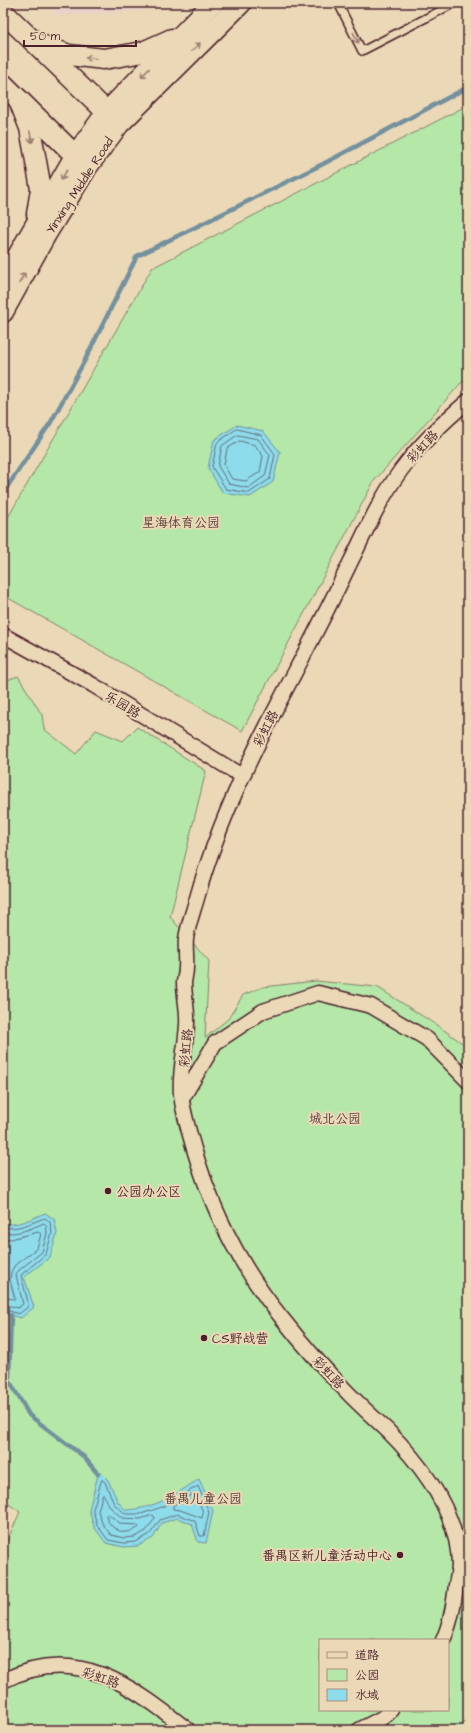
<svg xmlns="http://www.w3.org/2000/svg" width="471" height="1733" font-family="'Architects Daughter','LXGW WenKai TC',sans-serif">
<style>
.built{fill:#e9d2c7}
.green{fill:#b4e7a8;stroke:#7f836a;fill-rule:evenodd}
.water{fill:#8ddceb;stroke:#72909e}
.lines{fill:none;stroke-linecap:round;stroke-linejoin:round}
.shore{stroke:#656b78;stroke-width:1}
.stream{stroke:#72909e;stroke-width:4.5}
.lane-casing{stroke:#4a1f2b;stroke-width:10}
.street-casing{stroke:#4a1f2b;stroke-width:17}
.secondary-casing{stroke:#4a1f2b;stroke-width:23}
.lane{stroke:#ebd8b6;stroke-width:7}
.street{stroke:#ebd8b6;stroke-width:14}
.secondary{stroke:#ebd8b6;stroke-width:20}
.oneway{stroke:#9a7c70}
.poi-dot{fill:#4a1f2b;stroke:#ebd8b6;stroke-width:1.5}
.labels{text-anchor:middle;stroke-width:4;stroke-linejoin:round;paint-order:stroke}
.street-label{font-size:13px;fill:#4a1f2b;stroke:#ebd8b6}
.park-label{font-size:13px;fill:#5a3d3e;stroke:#ebd8b6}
.poi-label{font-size:13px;fill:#4a1f2b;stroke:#ebd8b6;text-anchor:start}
</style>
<rect width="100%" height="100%" fill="#ebd8b6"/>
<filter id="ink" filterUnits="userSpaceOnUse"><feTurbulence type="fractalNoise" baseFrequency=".025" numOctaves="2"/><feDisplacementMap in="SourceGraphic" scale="8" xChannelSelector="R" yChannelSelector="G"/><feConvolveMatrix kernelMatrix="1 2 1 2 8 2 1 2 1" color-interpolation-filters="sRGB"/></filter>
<g filter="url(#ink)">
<path class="built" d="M44 3H153L142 11 58 16Z"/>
<g class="green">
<path d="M468 105V379L461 383 374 481 242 731 3 595V526L152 268Z"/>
<path d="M18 676 42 715 44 729 76 754 96 730 123 741 137 727 206 771 170 917 209 961 205 1038 228 1019 243 995 263 987 316 981 377 987 438 1026 468 1047V1730H3V1550L20 1512 3 1500V682ZM320 1640H448V1710H320Z"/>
</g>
<g class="water">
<path d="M237 425 263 431 280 452 273 482 250 497 223 493 208 468 214 440Z"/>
<path d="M45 1213 54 1219 57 1233 50 1257 24 1277 34 1307 21 1318 3 1313V1223C17 1227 33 1218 45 1213Z"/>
<path d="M99 1471 108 1480 118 1502 126 1510C155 1509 176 1494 199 1479L213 1511 206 1543 198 1542 192 1524 177 1518 162 1523 153 1538 138 1546 124 1547 106 1543 94 1527 89 1510Z"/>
</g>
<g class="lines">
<g class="shore">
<path d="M237 429 261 435 275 454 270 479 249 493 226 489 212 467 217 443Z"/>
<path d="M238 435 258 439 270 455 265 476 248 488 229 484 218 466 222 446Z"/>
<path d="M240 441 255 445 263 456 260 472 246 481 232 479 224 465 227 449Z"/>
<path d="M3 1227C17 1231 32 1222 45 1218L50 1222 52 1233 46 1254 21 1275 29 1306 19 1314 3 1309"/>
<path d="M3 1232C16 1236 32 1228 44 1223L46 1225 47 1233 42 1252 19 1270 16 1275 23 1304 18 1308 3 1304"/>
<path d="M3 1238 11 1239 38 1232 41 1234 37 1248 15 1265 11 1272 10 1280 15 1299 3 1298"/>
<path d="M102 1480 105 1482 114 1504 126 1514H141L162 1507 198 1486 209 1512 204 1536H200L195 1521 177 1514 160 1520 150 1534 136 1542 124 1543 108 1540 97 1525 93 1510Z"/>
<path d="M195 1493 203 1512 202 1518 180 1510 173 1509V1506Z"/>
<path d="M104 1495 110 1507 122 1518 140 1519 153 1515 155 1518 146 1531 135 1537 124 1538 111 1535 102 1523 98 1511 102 1496Z"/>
<path d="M108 1514 121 1524 138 1525 139 1527C127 1537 110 1531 106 1516Z"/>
</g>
<g class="stream">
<path d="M3 493 51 422 85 360 137 256 323 164 468 87"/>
<path d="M11 1315 9 1380 29 1415 83 1456 98 1474"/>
</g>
<defs>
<path id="lane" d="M338 3 362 51 455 3"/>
<g id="street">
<path d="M3 635 93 685 242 776"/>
<path d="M182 1099 215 1043 263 1011 318 993 371 1006 427 1039 468 1081"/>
<path d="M443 1640C451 1623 454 1604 456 1585 457 1579 459 1571 459 1564 458 1513 422 1465 387 1430 375 1419 363 1408 351 1396 326 1371 303 1345 281 1317 241 1268 212 1210 194 1149 189 1131 183 1113 181 1094 179 1071 186 1047 187 1024 188 1010 184 996 184 982 185 976 186 973 186 968 187 958 185 949 186 939 188 925 193 912 197 898 219 819 256 745 295 672 313 637 332 601 349 565 367 529 382 493 408 461 425 439 447 419 468 401"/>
<path d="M3 1681C76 1643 132 1686 188 1730"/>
<path d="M359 1730 382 1718 391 1710"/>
</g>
<g id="secondary">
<path d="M3 12 116 121"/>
<path d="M41 45 69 55 104 59 143 52 172 39"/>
<path d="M3 84 84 164"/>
<path d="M19 100 30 128 41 189 37 214"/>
<path d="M3 282 75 156 107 112 213 3"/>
<path d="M3 312 46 234 87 167 119 124 241 3"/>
</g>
</defs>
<use href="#lane" class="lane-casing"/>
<use href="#street" class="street-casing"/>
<use href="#secondary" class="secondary-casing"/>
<use href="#lane" class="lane"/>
<use href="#street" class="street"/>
<use href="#secondary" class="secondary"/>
</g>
<defs><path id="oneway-shaft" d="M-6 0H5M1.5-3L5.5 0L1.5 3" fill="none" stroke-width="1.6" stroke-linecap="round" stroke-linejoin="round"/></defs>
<g class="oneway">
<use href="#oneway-shaft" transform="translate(356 38) rotate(63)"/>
<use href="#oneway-shaft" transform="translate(196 47) rotate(-45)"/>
<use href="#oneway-shaft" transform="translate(91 58) rotate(-173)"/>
<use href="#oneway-shaft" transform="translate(145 73) rotate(134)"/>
<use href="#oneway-shaft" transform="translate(31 137) rotate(78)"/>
<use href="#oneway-shaft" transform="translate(64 175) rotate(120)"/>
<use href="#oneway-shaft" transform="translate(22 278) rotate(-61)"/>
</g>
</g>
<g class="poi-dot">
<circle cx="108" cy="1191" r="4"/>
<circle cx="204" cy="1338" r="4"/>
<circle cx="400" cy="1555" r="4"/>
</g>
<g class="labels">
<g class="street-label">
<text transform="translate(79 185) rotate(-57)" y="5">Yinxing Middle Road</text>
<text transform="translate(422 446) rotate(-47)" y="5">彩虹路</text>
<text transform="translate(123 704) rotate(31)" y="5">乐园路</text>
<text transform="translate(265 728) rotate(-63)" y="5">彩虹路</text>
<text transform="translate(185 1048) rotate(-84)" y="5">彩虹路</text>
<text transform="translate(329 1372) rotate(47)" y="5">彩虹路</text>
<text transform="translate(101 1677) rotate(19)" y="5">彩虹路</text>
</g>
<g class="park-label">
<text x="181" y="527">星海体育公园</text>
<text x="335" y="1123">城北公园</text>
<text x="203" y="1503">番禺儿童公园</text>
</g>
<g class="poi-label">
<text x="116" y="1196">公园办公区</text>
<text x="212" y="1343">CS野战营</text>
<text x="392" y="1560" text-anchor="end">番禺区新儿童活动中心</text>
</g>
</g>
<rect width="471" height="1733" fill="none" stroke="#ebd8b6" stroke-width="16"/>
<rect x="8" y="8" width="455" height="1717" fill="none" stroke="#4a1f2b" stroke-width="1.5" filter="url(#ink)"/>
<rect x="319" y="1639" width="130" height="72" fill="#ebd8b6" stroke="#ab8e7e"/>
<rect x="327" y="1652" width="20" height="6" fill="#ebd8b6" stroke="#ab8e7e"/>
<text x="355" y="1659" font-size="12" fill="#4a1f2b">道路</text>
<rect x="327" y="1669" width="20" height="12" fill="#b4e7a8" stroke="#ab8e7e"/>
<text x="355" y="1679" font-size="12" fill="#4a1f2b">公园</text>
<rect x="327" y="1689" width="20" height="12" fill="#8ddceb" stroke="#ab8e7e"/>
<text x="355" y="1699" font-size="12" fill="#4a1f2b">水域</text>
<path d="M24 40v6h112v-6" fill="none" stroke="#4a1f2b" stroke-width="2"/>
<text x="30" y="40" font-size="12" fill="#4a1f2b" stroke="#ebd8b6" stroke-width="3" paint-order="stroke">50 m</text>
</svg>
